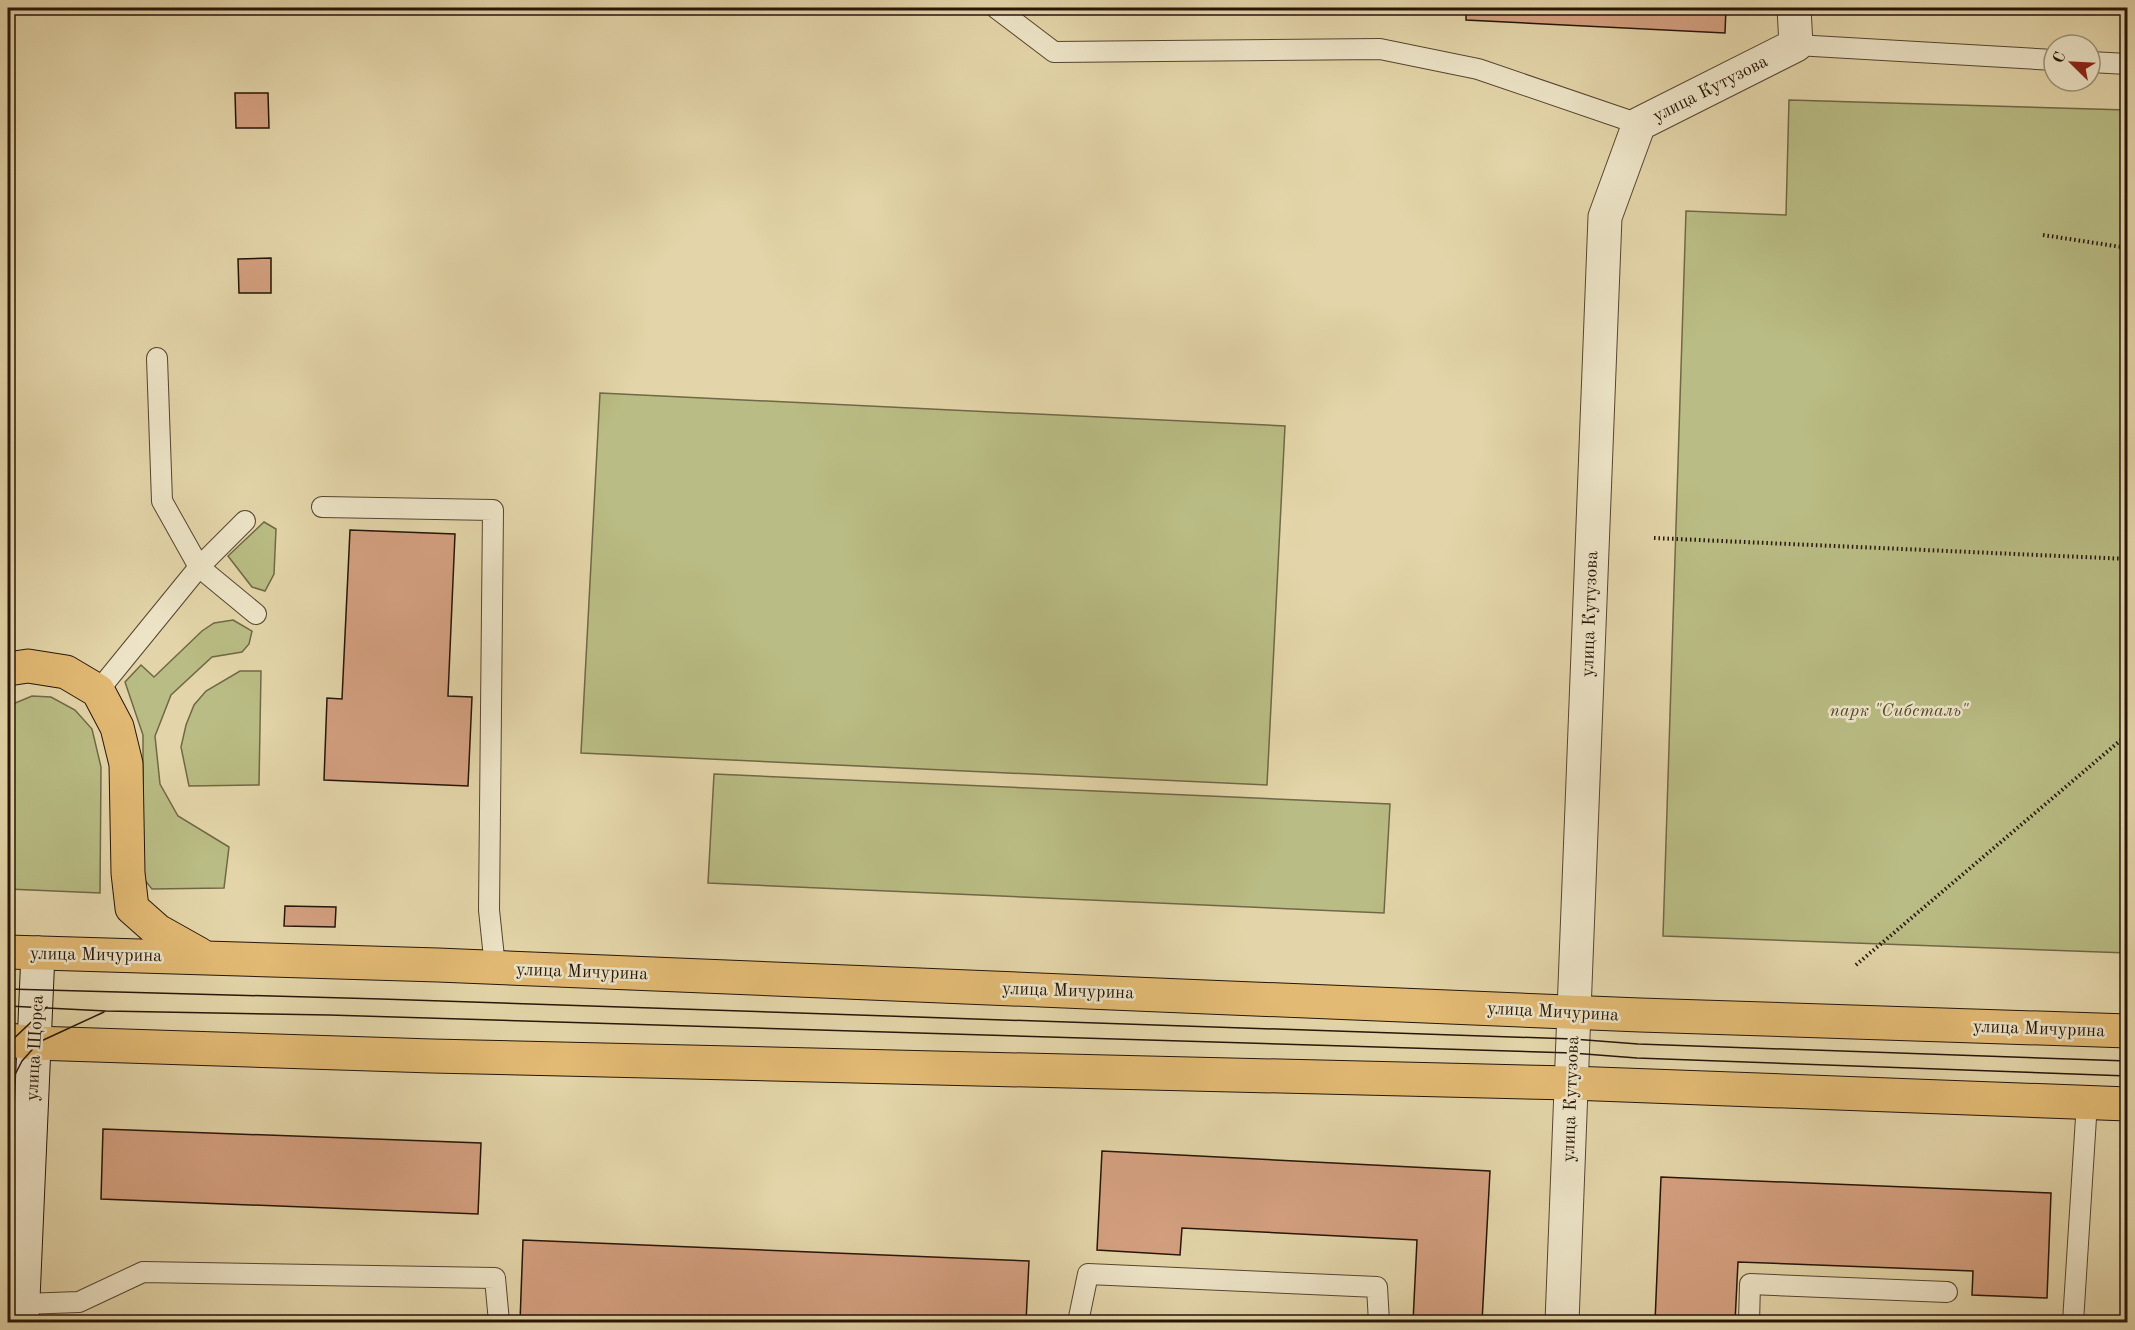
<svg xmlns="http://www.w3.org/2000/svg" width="2135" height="1330" font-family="'Old Standard TT',serif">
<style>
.green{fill:#b9bc84;stroke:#706846;stroke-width:1.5}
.building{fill:#d4a080;stroke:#271507;stroke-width:1.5}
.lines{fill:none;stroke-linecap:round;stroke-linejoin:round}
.service-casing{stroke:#564530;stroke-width:22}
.minor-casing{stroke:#564530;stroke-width:35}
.tertiary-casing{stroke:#564530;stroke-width:35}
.secondary-casing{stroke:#271507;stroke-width:35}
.primary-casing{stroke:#271507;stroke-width:35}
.path{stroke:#271507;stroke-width:4;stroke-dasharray:1.5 3;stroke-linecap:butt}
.service{stroke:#ede4c7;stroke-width:20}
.minor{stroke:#ede4c7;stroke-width:33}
.tertiary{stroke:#ede4c7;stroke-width:33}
.secondary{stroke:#ede4c7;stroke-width:33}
.primary{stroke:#e2ba74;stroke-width:33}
.tram{stroke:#271507;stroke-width:1.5}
.labels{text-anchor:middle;stroke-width:5;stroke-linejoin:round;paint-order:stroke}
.street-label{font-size:18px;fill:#271507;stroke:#ede4c7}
.park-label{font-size:18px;font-style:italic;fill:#53472c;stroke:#ede4c7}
</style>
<rect width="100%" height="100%" fill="#e3d5a9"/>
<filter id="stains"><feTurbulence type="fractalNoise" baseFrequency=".00333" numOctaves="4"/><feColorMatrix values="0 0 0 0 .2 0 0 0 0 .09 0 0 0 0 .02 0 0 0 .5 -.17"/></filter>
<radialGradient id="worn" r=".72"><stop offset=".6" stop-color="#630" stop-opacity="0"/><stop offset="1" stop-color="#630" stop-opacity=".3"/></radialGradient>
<g class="green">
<path d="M1789 100 2127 110V953L1663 936 1686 211 1786 215Z"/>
<path d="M600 393 1285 426 1267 785 581 753Z"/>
<path d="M264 522 276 529 274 574 265 591 252 587 228 556Z"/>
<path d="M233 620 252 631 249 644 242 652 212 657 171 695 155 736 160 784 178 816 229 847 224 888 152 889 143 878V735L125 682 141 665 154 677 202 631 214 623Z"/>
<path d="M240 671H261L259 785 189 786 181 747 186 725 194 705 206 691Z"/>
<path d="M32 696 51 697 75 710 92 729 101 767 100 893 8 889V706Z"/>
<path d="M714 774 1390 804 1384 913 708 883Z"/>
</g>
<g class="building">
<path d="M1466 8H1726L1725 33 1466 20Z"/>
<path d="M235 93H268L269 128H236Z"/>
<path d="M271 258V293H239L238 259Z"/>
<path d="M350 530 455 534 448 696 472 697 468 786 324 780 327 698 342 699Z"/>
<path d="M285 906 336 907 335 927 284 926Z"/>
<path d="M103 1129 481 1143 478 1214 101 1199Z"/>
<path d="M1102 1151 1490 1171 1482 1322H1413L1417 1240 1182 1228 1180 1255 1097 1250Z"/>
<path d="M1661 1177 2051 1193 2047 1298 1972 1295 1973 1271 1738 1262 1735 1322H1655Z"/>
<path d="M523 1240 1029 1261 1026 1322H520Z"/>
</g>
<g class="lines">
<defs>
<g id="service">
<path d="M996 8 1054 52 1380 49 1478 69 1639 124"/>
<path d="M1796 45 2054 60"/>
<path d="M2090 62 2128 64"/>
<path d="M157 358 162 501 199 567 256 614"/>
<path d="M322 507 493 510 489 910 495 967"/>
<path d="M98 691 199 567 245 521"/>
<path d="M23 1304 79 1302 143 1272 495 1278 499 1322"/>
<path d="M1078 1322 1088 1274 1377 1287 1379 1322"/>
<path d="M1749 1322 1750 1284 1947 1292"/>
<path d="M2073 1322 2087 1102"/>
</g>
<path id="minor" d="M1574 1011 1605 217 1639 124 1796 45 1794 8"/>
<path id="tertiary" d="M1562 1322 1574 1011"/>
<path id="secondary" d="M22 1322 38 953"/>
<g id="primary">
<path d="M8 669 28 666 66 672 98 691 117 727 126 764 128 873 132 908 158 931 199 954"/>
<path d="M8 952 438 965 1640 1015 2128 1031"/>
<path d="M8 1040 34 1043 432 1056 1571 1083 2128 1104"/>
</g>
</defs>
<use href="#service" class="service-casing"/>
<use href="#minor" class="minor-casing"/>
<use href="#tertiary" class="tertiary-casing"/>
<use href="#secondary" class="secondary-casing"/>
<use href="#primary" class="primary-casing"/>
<g class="path">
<path d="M2043 235 2128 248"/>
<path d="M1654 538 2128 559"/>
<path d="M1856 965 2128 734"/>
</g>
<use href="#service" class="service"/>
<use href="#minor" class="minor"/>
<use href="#tertiary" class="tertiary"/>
<use href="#secondary" class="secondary"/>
<use href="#primary" class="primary"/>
<g class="tram">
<path d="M8 989 381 999 1573 1039 1638 1044 2128 1061"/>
<path d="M8 1006 106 1011 329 1015 1572 1053 1637 1058 2128 1076"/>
<path d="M8 1044 47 1007"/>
<path d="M8 1088 22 1061 39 1042 104 1012"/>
</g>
</g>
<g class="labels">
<g class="street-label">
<text transform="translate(1710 88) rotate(-27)" y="6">улица Кутузова</text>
<text transform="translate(1589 614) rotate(-88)" y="6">улица Кутузова</text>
<text transform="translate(96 954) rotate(1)" y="6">улица Мичурина</text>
<text transform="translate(582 971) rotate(2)" y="6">улица Мичурина</text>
<text transform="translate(1068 990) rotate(2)" y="6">улица Мичурина</text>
<text transform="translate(1553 1011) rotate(3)" y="6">улица Мичурина</text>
<text transform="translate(2039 1028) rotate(2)" y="6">улица Мичурина</text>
<text transform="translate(34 1048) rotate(-87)" y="6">улица Щорса</text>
<text transform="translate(1570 1099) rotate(-88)" y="6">улица Кутузова</text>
</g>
<g class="park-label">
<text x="1899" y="716">парк "Сибсталь"</text>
</g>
</g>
<rect width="2135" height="1330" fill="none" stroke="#e3d5a9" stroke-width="30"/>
<rect x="9" y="9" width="2117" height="1312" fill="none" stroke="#271507" stroke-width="3"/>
<rect x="15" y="15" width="2105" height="1300" fill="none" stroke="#271507" stroke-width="1.5"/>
<g transform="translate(2072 63) rotate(294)"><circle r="28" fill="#ede4c7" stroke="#9e917a" stroke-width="1.5"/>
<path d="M0-4.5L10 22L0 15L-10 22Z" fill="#8f2418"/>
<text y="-9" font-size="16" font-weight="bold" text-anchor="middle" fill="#271507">С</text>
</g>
<rect width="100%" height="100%" filter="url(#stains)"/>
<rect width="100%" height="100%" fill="url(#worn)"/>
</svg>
